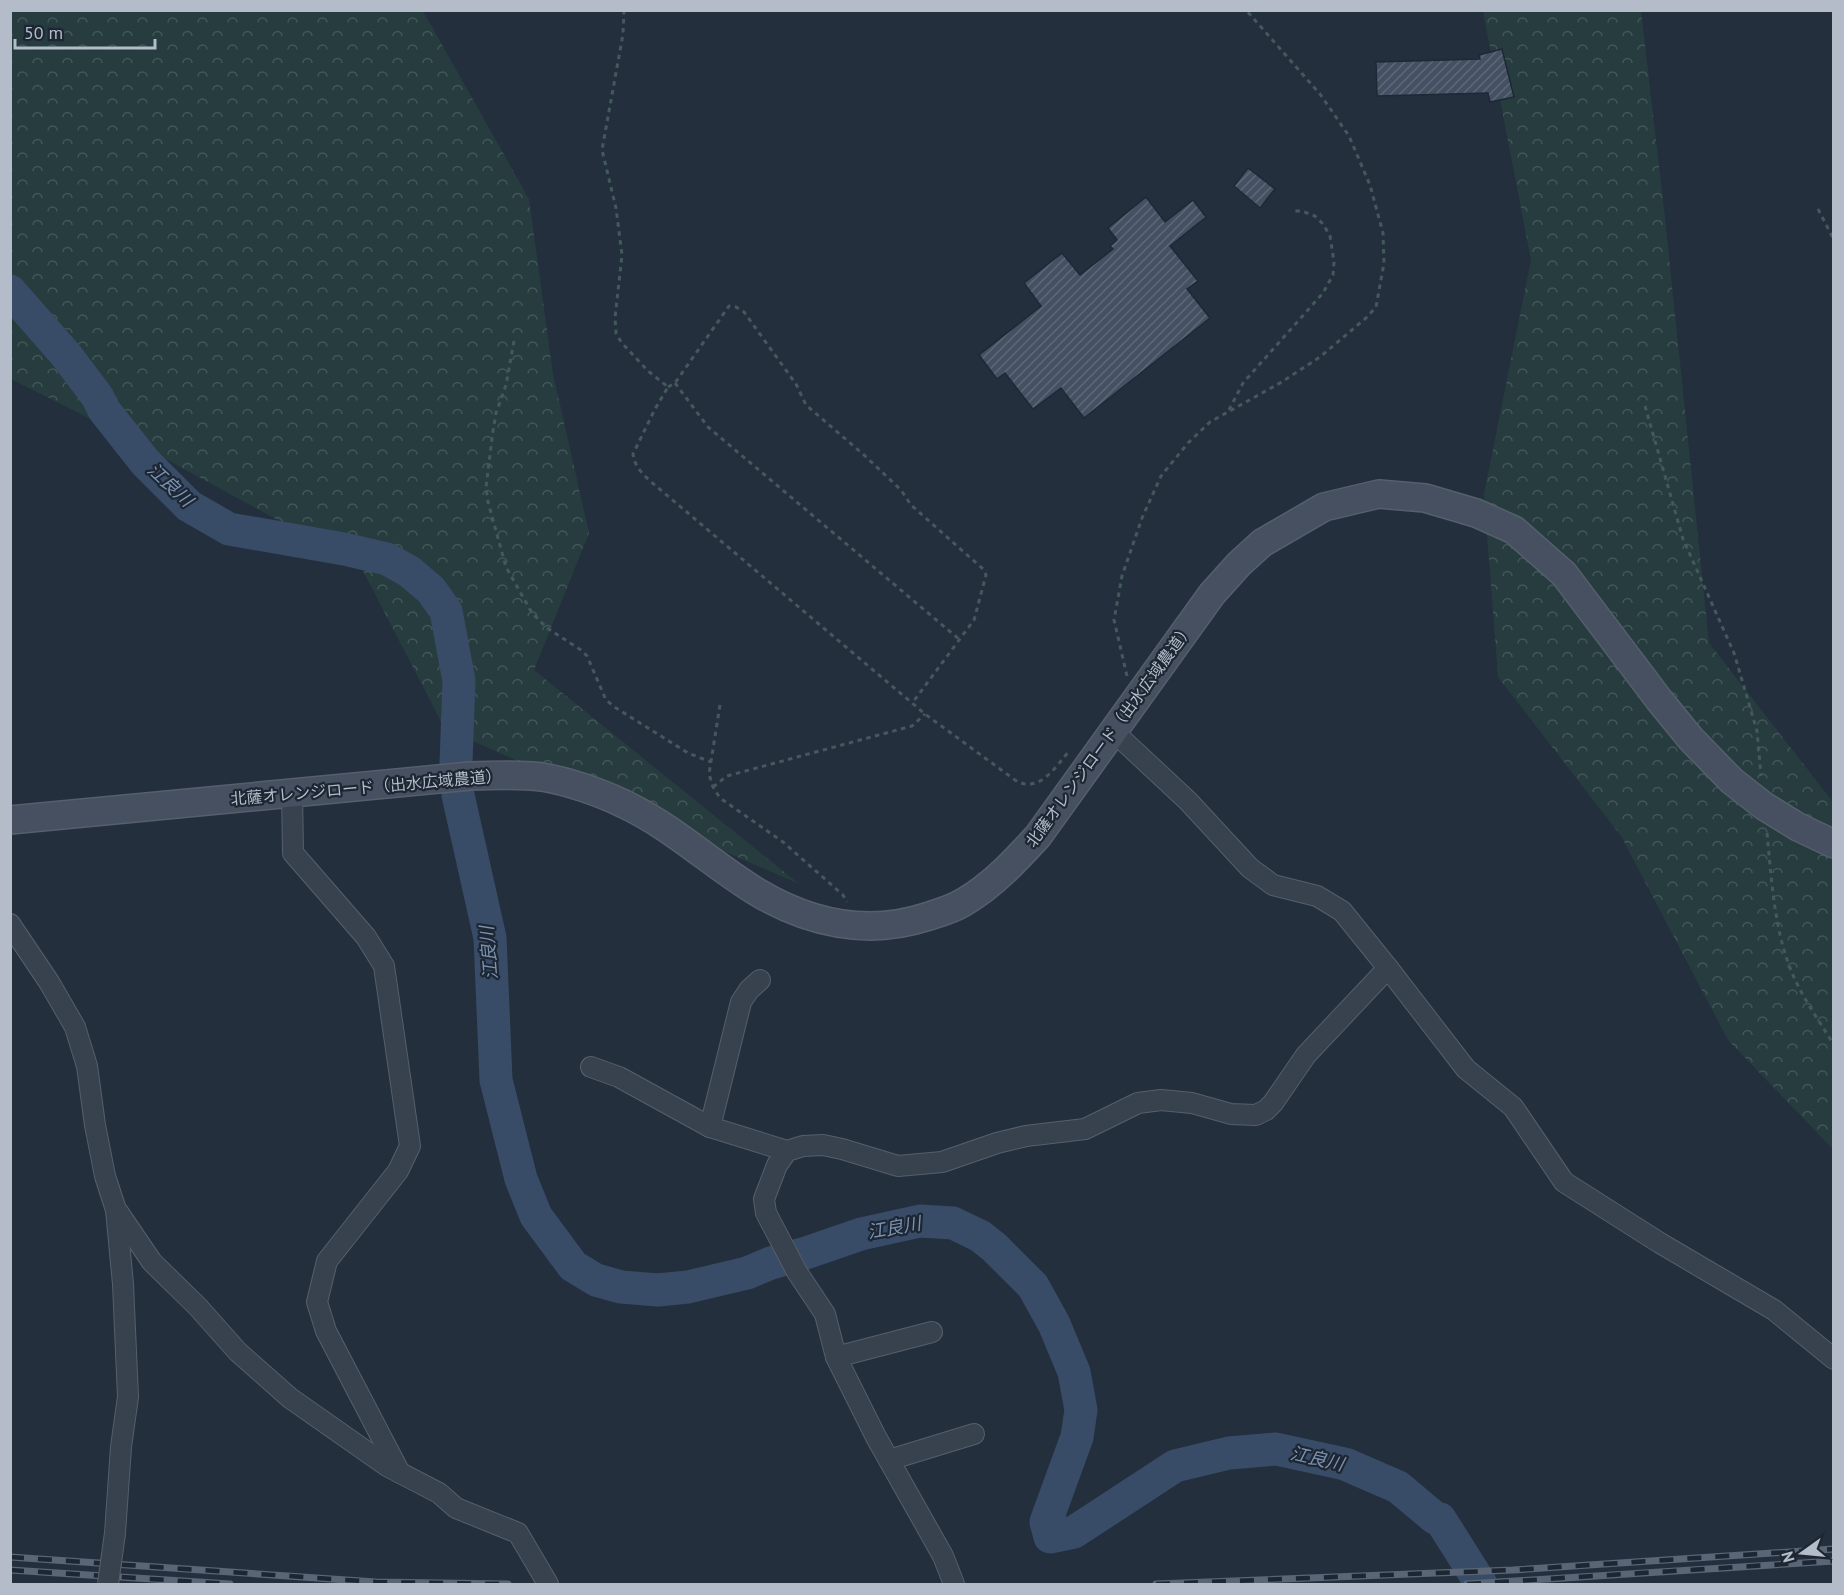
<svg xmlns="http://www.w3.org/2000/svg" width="1844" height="1595" font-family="'PT Sans','Noto Sans JP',sans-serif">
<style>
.forest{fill:url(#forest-crowns)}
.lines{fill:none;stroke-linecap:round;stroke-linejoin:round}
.river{stroke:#394c67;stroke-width:33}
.building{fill:url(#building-hatch);stroke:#1f2835;stroke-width:1.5}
.street-casing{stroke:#565f6c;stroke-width:22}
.secondary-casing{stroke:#565f6c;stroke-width:30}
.path{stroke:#44595c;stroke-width:3;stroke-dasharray:4.5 4.5;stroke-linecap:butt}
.street{stroke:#38414e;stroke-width:20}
.secondary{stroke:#465061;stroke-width:27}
.rail-casing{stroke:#5a6575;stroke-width:7}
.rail{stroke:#1d2633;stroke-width:4.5;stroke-dasharray:14;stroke-linecap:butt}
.street-bridge-casing{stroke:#565f6c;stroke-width:22;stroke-linecap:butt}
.street-bridge{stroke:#38414e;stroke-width:20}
.labels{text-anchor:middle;stroke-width:4.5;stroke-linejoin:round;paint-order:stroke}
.street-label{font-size:16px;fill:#b4bcc9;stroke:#1d2633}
.water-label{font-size:18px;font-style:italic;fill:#7c92b1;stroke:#1d2633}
</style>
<defs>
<pattern id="forest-crowns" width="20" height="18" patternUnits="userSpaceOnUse" patternTransform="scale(1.5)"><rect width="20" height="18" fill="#263c3f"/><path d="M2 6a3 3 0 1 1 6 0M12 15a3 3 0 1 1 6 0" fill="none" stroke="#435659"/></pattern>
<pattern id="building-hatch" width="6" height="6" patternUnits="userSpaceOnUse" patternTransform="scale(1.5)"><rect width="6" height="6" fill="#455162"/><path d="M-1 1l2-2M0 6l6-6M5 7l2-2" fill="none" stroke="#5d6877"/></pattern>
</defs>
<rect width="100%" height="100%" fill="#242f3e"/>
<g class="forest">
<path d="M10 11H423L529 199 553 374 589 533 534 670 799 884 445 729 360 565 109 428 11 379Z"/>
<path d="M1483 11H1641L1665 218 1709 643 1833 802V1149L1728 1040 1621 836 1498 677 1484 494 1531 260Z"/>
</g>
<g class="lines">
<g class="river">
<path d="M10 291 66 355 97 396 104 410 145 462 189 506 229 529 344 549 387 559 410 572 431 590 446 611 459 681 456 763"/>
<path d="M458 795 490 938 496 1080 521 1179 536 1216 573 1266 596 1280 621 1287 658 1290 688 1287 747 1273 771 1263 803 1254 861 1234 920 1221 953 1223 980 1236 994 1247 1033 1286 1054 1324 1074 1372 1081 1410 1077 1437 1046 1522 1050 1537 1074 1532 1175 1466 1229 1453 1276 1449 1345 1464 1398 1487 1435 1518 1440 1519 1481 1584"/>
</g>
</g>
<g class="building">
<path d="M1502 49 1514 97 1490 102 1488 93 1377 96 1376 62 1480 59 1479 55Z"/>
<path d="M1248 168 1275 189 1260 208 1234 186Z"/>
<path d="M1146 197 1165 222 1193 200 1206 217 1170 246 1198 281 1187 289 1210 318 1084 418 1061 388 1033 409 1005 373 997 379 979 355 1041 306 1024 283 1062 253 1080 275 1113 249 1110 246 1117 240 1108 228Z"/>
</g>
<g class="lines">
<defs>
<g id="street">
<path d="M1114 732 1188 801 1250 868 1273 885 1317 896 1342 911 1388 968 1466 1069 1513 1107 1564 1182 1660 1243 1774 1310 1834 1359"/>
<path d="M292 793 293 853 366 937 384 966 410 1146 398 1171 327 1261 317 1302 326 1331 400 1473"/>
<path d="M10 924 49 982 75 1027 87 1066 95 1125 105 1176 116 1210 123 1284 128 1397 121 1447 115 1533"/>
<path d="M591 1067 619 1077 710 1127 787 1151"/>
<path d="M710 1127 741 1002 749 990 760 980"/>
<path d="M118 1212 152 1262 198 1307 238 1352 290 1398 387 1466 439 1493 456 1508 518 1533 548 1584"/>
<path d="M836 1357 932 1332"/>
<path d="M889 1460 974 1434"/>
<path d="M954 1584 943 1556 876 1437 836 1357 825 1314 797 1272 766 1213 764 1199 777 1165 787 1151 803 1146 823 1145 842 1149 898 1166 942 1162 997 1143 1026 1136 1085 1129 1138 1103 1161 1100 1192 1103 1231 1114 1256 1115 1266 1110 1273 1103 1306 1055 1388 968"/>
</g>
<path id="secondary" d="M10 820 470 776C494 775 518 774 542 777 567 781 602 793 624 804 673 827 711 864 757 892 809 923 867 936 926 917 939 913 953 909 964 902 993 885 1016 860 1038 836L1212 594 1239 564 1262 543 1324 507 1379 494 1425 498 1476 513 1514 530 1564 574 1660 701 1691 739 1732 781 1764 806 1798 827 1834 844"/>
</defs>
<use href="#street" class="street-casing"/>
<use href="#secondary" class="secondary-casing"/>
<g class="path">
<path d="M624 10 623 34 602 150 616 208 622 255 615 318 616 333 621 342 648 371 668 387 655 409 633 454C635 469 646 477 656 486L925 714 1015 780C1039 795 1056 766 1070 750"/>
<path d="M1818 209 1834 240"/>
<path d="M514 341 506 385 496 413 493 431 486 487 488 502 506 567 532 613 547 628 581 650 587 656 606 700 616 708 688 753 711 762"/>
<path d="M675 383 708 427 960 640"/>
<path d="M668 387 675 383 729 306 736 307 744 312 796 384 806 405 864 455 901 490 911 505 983 569 986 575 974 620 913 702"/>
<path d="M1645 406 1683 539 1734 653 1757 731 1761 776"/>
<path d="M1229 410 1243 383 1323 293 1333 275 1334 262 1330 236 1323 224 1315 216 1302 211H1292"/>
<path d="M1127 676 1114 620 1122 576 1142 518 1161 476 1188 443 1210 422 1280 383 1320 357 1366 318 1376 307 1384 263 1383 233 1370 185 1349 136 1320 94 1246 10"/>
<path d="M720 705 709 774 713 787 720 798 783 842 843 895 847 902"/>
<path d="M713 787 727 776 912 726 925 714"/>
<path d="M1767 833C1771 874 1774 926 1789 965 1799 993 1818 1019 1834 1045"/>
</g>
<use href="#street" class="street"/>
<use href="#secondary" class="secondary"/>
<defs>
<g id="rail">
<path d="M10 1557 376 1582 508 1584"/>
<path d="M10 1570 230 1584"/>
<path d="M1156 1584 1513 1570 1834 1549"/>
<path d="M1467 1584 1834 1561"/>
</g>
</defs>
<use href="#rail" class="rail-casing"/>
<use href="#rail" class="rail"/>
<defs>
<path id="street-bridge" d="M108 1584 115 1533"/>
</defs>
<use href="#street-bridge" class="street-bridge-casing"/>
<use href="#street-bridge" class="street-bridge"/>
</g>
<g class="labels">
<g class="street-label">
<text transform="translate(1109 735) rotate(-54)" y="6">北薩オレンジロード（出水広域農道）</text>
<text transform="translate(366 787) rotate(-5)" y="6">北薩オレンジロード（出水広域農道）</text>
</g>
<g class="water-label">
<text transform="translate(170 485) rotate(43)" y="6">江良川</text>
<text transform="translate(489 953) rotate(-95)" y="6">江良川</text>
<text transform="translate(894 1228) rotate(-10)" y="6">江良川</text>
<text transform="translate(1317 1459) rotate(13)" y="6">江良川</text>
</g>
</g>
<rect width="1844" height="1595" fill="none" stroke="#b4bcc9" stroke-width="24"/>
<g transform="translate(1802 1553) rotate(255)" stroke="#1d2633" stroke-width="4.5" paint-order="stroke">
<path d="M0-4.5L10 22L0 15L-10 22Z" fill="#b4bcc9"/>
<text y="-9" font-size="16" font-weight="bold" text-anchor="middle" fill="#b4bcc9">N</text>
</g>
<path d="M15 39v9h140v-9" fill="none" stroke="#b4bcc9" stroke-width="3"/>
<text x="24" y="39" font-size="18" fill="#b4bcc9" stroke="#1d2633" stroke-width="4.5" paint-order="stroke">50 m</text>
</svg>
